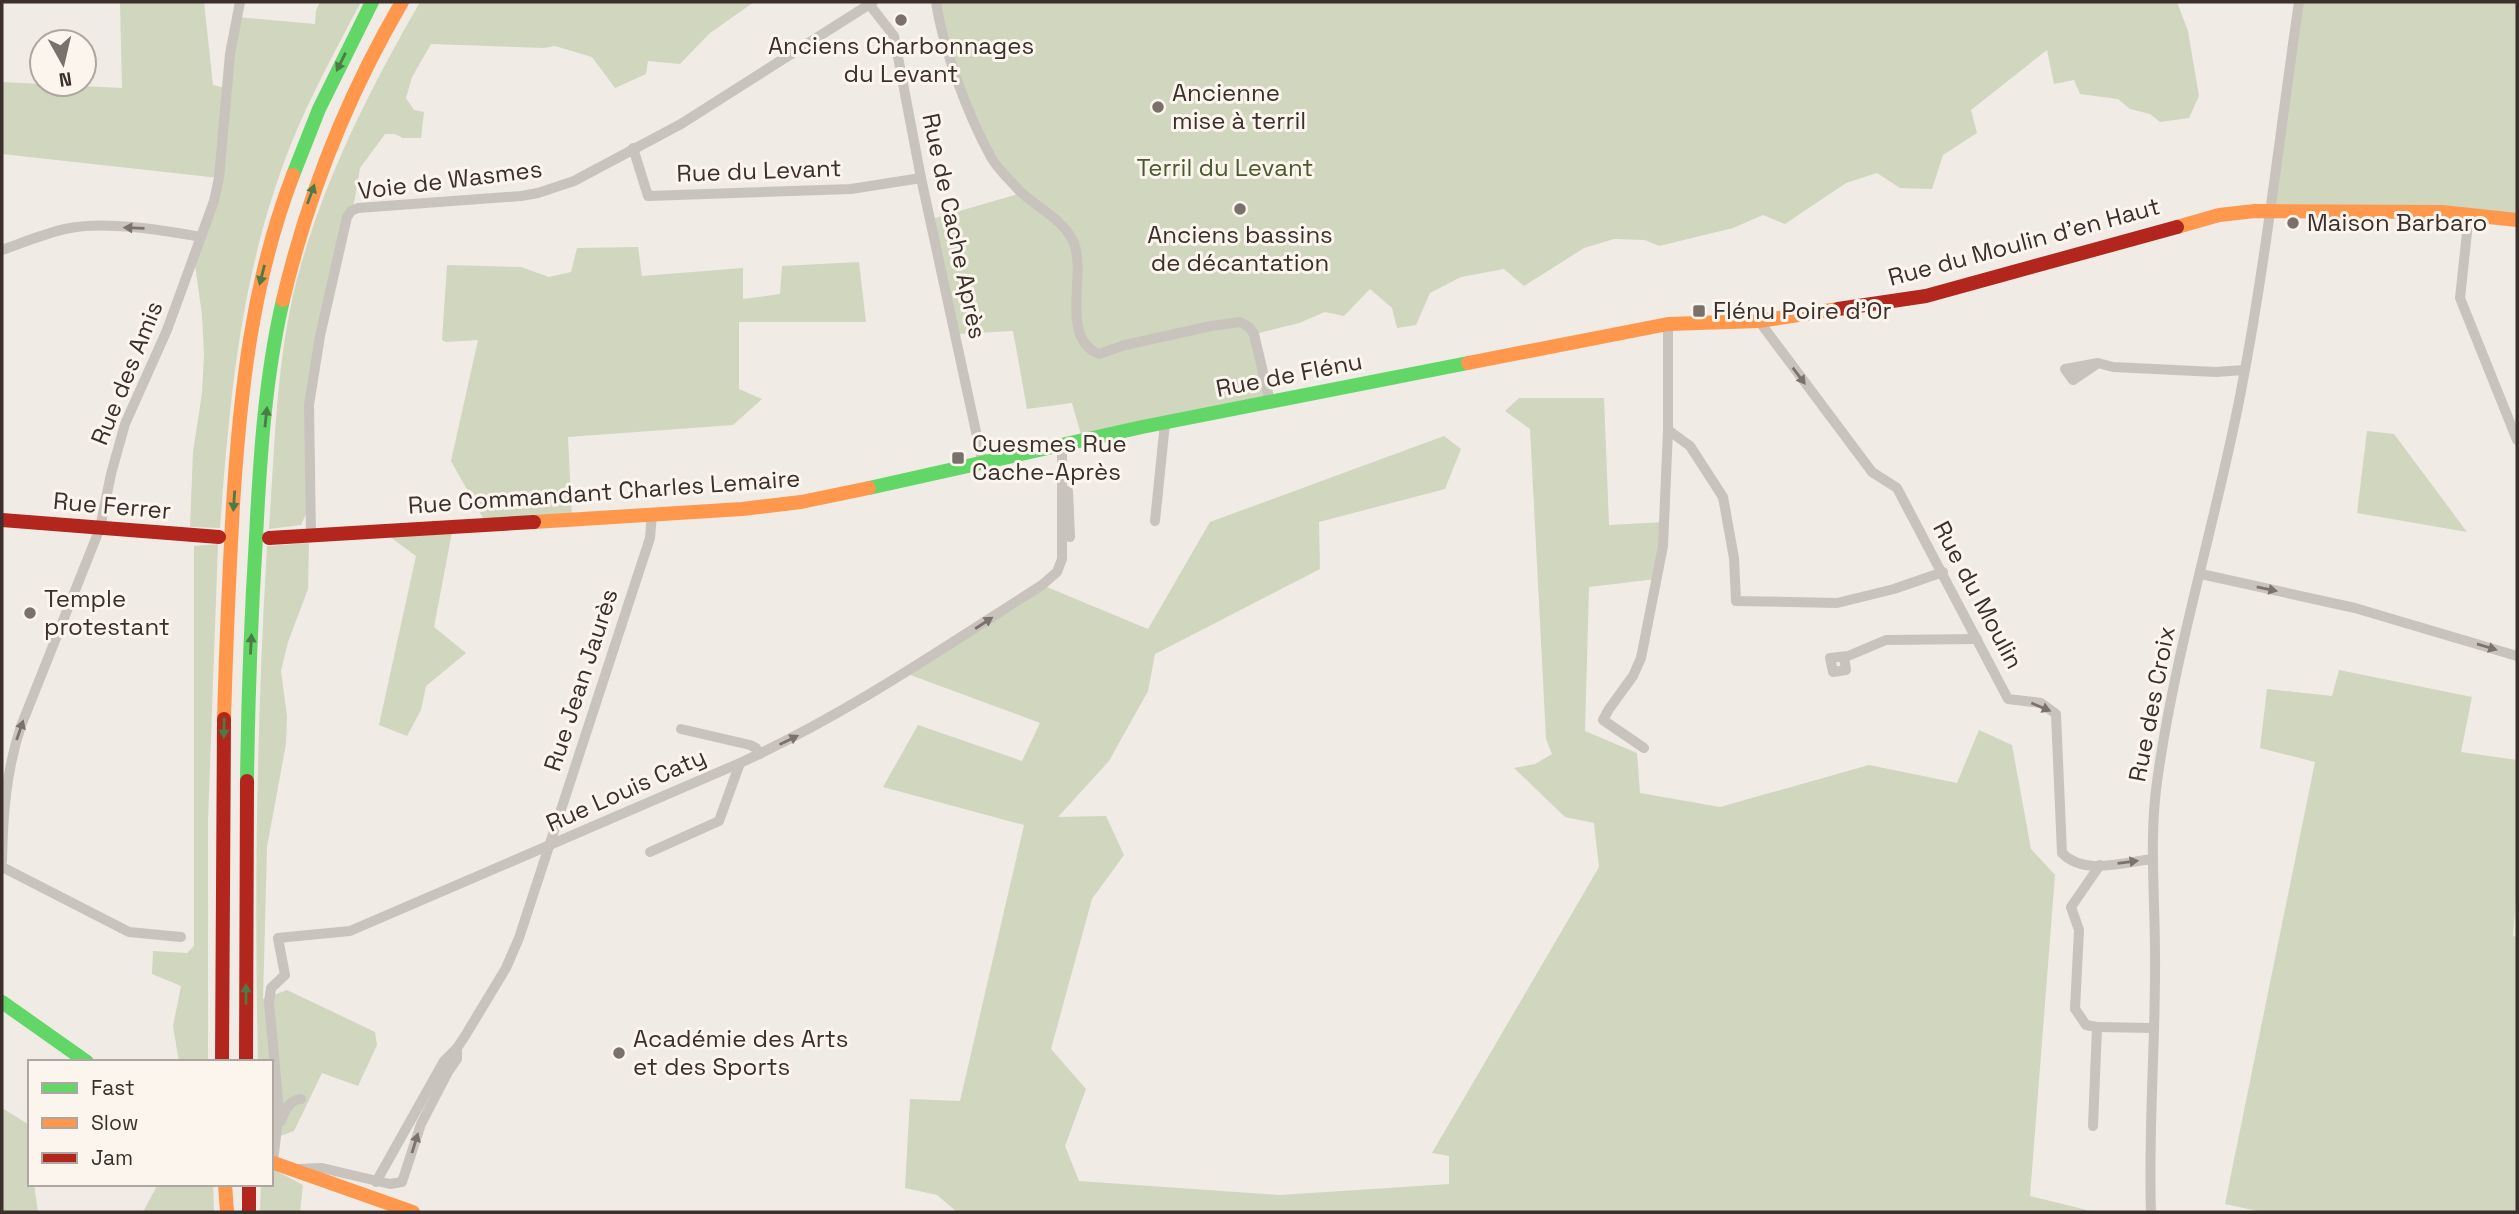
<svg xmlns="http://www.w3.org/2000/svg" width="2519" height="1214" font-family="'Space Grotesk',sans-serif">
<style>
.green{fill:#d1d6bf}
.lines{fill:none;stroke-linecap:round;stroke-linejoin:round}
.street{stroke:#c9c3be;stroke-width:10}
.fast{stroke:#63d668;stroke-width:14}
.slow{stroke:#ff974d;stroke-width:14}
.jam{stroke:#b3261e;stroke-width:14}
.oneway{fill:#4d7b46}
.oneway2{fill:#7b726d}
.poi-dot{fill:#7a716c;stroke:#fbf5ee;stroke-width:2.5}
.labels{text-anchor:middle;stroke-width:6;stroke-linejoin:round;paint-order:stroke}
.poi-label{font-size:24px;fill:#3b302b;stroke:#fbf5ee;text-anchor:start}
.park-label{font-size:24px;fill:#4a5a2e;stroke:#fbf5ee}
.street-label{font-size:24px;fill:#3b302b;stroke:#fbf5ee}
</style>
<rect width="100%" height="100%" fill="#f0ebe5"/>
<g class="green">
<path d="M120 2H204L213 85 226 88 237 17 315 24 316 10 320 2H361C336 49 311 95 291 144 241 270 230 395 220 528L190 527 193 452 202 393 204 354 202 315 194 258 219 178 2 154V82L122 88Z"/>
<path d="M420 2H754L710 33 680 64 648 61 646 74 615 88 592 57 555 46 544 48 431 44 412 77 406 98 414 110 424 112 421 138H403L395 134H385L360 168 355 198 314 366 310 505 301 525 269 529C275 446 276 360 297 279 324 179 369 91 420 2Z"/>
<path d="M936 2H2177L2188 31 2199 96 2189 118 2160 122 2150 114 2130 109 2118 99 2080 94 2074 80 2054 84 2047 50 1971 110 1977 133 1943 155 1932 189 1900 188 1877 173 1846 183 1785 224 1763 215 1733 228 1659 246 1645 240 1614 239 1584 248 1524 286 1504 269 1461 277 1430 293 1416 325 1397 328 1392 308 1370 289 1344 316 1325 312 1299 323 1255 334 1270 402 1082 438 1072 403 1027 409 1013 331 956 334 932 219 1021 193 975 124Z"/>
<path d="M2298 2H2517V220L2269 211Z"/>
<path d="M638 247 642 276 743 268V299L780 294 782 266 859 262 866 322H739V389L762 399 733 425 568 437 572 519 487 525 451 461 478 340 446 342 442 340 447 265 521 267 549 277 571 272 577 248Z"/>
<path d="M1519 398H1604L1609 525 1665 522 1656 579 1589 587 1585 731 1637 753 1640 793 1720 807 1869 765 1957 783 1979 730 2012 745 2031 849 2055 875 2030 1196 2095 1212H957L937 1195 905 1188 910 1099 960 1101 1024 825 883 787 918 725 1022 761 1040 723 905 673 1042 585 1148 629 1210 522 1444 436 1461 449 1445 489 1319 522 1320 569 1155 654 1148 691 1109 761 1058 817 1106 816 1124 855 1092 899 1051 1049 1086 1089 1065 1146 1079 1181 1280 1195 1449 1184V1156L1432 1153 1599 867 1594 823 1565 817 1514 768 1535 764 1552 754 1546 739 1530 429 1505 411Z"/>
<path d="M2367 431 2394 434 2467 532 2357 513Z"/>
<path d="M453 527 434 627 466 653 426 686 421 710 407 736 379 725 416 556 382 531Z"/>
<path d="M309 543 308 589 288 642 281 671 287 716 286 744 267 847 263 999 287 990 375 1032 377 1045 358 1086 322 1073 294 1131 271 1139V1062H258C254 890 257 718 267 546Z"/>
<path d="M218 544 208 821V1062H179L173 1026 181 986 152 974 153 951 187 953 194 946V546Z"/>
<path d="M2339 670 2472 697 2461 752 2517 760V886L2513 936 2517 937V1212H2262L2225 1204 2315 762 2260 748 2267 689 2332 696Z"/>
<path d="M2 1108 28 1124 30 1184H34L38 1212H2Z"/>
<path d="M271 1168 303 1185 300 1212H260L261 1184H271Z"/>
<path d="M158 1184H213L214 1212H143Z"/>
</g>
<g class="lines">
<g class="street">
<path d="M936 2C943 48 968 116 991 157 997 168 1007 177 1015 186 1032 206 1061 216 1073 241 1088 272 1058 337 1099 354L1125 345 1211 326 1240 322 1249 327 1254 334 1270 402"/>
<path d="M869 4 894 36 921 178 983 464"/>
<path d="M633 148 648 196 851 189 921 178"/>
<path d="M2469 214 2460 298 2517 440"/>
<path d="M2 250C22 243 43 234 65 229 104 220 162 230 201 237"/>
<path d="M1759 321 1872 472 1897 488 2008 699 2041 703 2056 714 2062 853C2084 876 2124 862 2153 859"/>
<path d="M2098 363 2073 380 2065 369 2098 363 2113 367 2216 372 2244 370"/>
<path d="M1668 430 1690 446 1723 497 1734 558 1736 601 1837 603 1894 589 1943 572"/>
<path d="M1068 491 1070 537"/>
<path d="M1155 521 1165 423"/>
<path d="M311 536 309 405 320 336 347 217 351 211 358 208 521 196 538 193 574 181 681 124 873 2"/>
<path d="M2201 574 2355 608 2517 656"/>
<path d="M1844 657 1846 670 1833 672 1830 658 1848 656 1886 640 1977 639"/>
<path d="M681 729 750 745 756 748 760 754"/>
<path d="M1644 748 1603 720 1609 709 1633 676 1641 658 1663 546 1668 430V324"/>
<path d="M650 852 719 821 740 763"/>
<path d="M2 861C3 814 6 771 21 726L100 528 111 474 125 424 167 330 214 201 219 178 230 54 240 2"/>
<path d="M2 867 129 932 181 937"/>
<path d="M2097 1027 2153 1028"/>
<path d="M281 1121C285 1110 289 1100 301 1099"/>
<path d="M2093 1126 2097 1027 2086 1025 2075 1009 2079 930 2071 907 2100 865"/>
<path d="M273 1162 279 1111 269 1002 271 988 285 975 278 938 350 931 740 763C847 714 943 648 1042 585L1057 572 1062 559V446"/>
<path d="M298 1169 322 1168 390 1184 402 1182 421 1124 448 1072 457 1059V1048"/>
<path d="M376 1182 444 1061 457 1048 465 1036 506 968 519 938 650 538 652 514"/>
<path d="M2151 1212C2148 1126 2156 1040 2155 954 2155 897 2149 839 2157 782 2175 650 2216 522 2241 391 2266 262 2280 131 2299 2"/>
</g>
<g class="fast">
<path d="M293 175 319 109 372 2"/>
<path d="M869 488 1142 427 1468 363"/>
<path d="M247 781C248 700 251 618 256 537 260 458 265 377 283 300"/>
<path d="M2 1002 87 1062"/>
</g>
<g class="slow">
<path d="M2177 227 2219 215 2255 211 2442 212 2517 220"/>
<path d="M283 300C308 194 347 96 402 2"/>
<path d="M1468 363 1668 324 1759 321 1838 309"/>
<path d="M534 522 742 509 801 502 869 488"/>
<path d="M224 719C226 648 229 577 233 505 240 393 252 282 293 175"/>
<path d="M271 1162 413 1212"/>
<path d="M225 1184 227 1212"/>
</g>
<g class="jam">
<path d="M1838 309 1926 296 2177 227"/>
<path d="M2 520 219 537"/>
<path d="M269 538 534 522"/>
<path d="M222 1062 224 719"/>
<path d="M246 1062 247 781"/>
<path d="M249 1184V1212"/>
</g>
</g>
<defs><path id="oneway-solid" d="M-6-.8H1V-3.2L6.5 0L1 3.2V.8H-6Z" transform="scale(1.75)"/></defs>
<g class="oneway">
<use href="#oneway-solid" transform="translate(341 62) rotate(116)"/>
<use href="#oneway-solid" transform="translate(311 194) rotate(-70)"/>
<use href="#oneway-solid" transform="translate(262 275) rotate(104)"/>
<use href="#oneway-solid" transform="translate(266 417) rotate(-84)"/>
<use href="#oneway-solid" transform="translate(234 501) rotate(94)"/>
<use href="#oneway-solid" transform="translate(251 644) rotate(-87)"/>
<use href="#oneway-solid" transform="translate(224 728) rotate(91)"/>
<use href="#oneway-solid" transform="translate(246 994) rotate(-90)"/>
</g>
<g class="oneway2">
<use href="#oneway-solid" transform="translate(134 228) rotate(-178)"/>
<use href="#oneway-solid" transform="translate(1799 376) rotate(53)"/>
<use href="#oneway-solid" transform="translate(2267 589) rotate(12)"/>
<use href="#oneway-solid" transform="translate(984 623) rotate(-33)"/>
<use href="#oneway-solid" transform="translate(2487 647) rotate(17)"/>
<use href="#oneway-solid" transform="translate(2041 707) rotate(23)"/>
<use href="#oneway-solid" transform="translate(20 730) rotate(-71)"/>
<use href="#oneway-solid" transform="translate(789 740) rotate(-26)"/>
<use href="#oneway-solid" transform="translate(2128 862) rotate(-7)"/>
<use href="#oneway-solid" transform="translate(415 1143) rotate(-73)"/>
</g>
<g class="poi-dot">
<circle cx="901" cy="20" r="7"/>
<circle cx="1158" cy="107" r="7"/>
<circle cx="1240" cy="209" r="7"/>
<circle cx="2293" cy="223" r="7"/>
<rect x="1692" y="304" width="14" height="14" rx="3.5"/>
<rect x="951" y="451" width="14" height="14" rx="3.5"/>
<circle cx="30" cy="613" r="7"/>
<circle cx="619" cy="1053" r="7"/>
</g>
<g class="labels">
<g class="poi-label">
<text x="901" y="54" text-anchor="middle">Anciens Charbonnages<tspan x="901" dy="28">du Levant</tspan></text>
<text x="1172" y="101">Ancienne<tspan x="1172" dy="28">mise à terril</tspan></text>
<text x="2307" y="231">Maison Barbaro</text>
<text x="1240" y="243" text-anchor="middle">Anciens bassins<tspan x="1240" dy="28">de décantation</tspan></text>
<text x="1713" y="319">Flénu Poire d'Or</text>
<text x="972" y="452">Cuesmes Rue<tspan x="972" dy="28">Cache-Après</tspan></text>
<text x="44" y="607">Temple<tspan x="44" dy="28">protestant</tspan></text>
<text x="633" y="1047">Académie des Arts<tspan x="633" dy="28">et des Sports</tspan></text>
</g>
<g class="park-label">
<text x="1225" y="176">Terril du Levant</text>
</g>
<g class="street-label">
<text transform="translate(759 171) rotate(-2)" y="8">Rue du Levant</text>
<text transform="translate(450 180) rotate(-7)" y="8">Voie de Wasmes</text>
<text transform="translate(954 226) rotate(78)" y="8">Rue de Cache Après</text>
<text transform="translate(2024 242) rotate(-15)" y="8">Rue du Moulin d'en Haut</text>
<text transform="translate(127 373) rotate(-68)" y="8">Rue des Amis</text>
<text transform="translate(1289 375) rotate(-11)" y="8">Rue de Flénu</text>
<text transform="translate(604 492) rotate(-4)" y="8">Rue Commandant Charles Lemaire</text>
<text transform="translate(112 506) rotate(5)" y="8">Rue Ferrer</text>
<text transform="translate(1978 595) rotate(62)" y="8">Rue du Moulin</text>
<text transform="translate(581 680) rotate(-72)" y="8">Rue Jean Jaurès</text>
<text transform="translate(2152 704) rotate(-79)" y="8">Rue des Croix</text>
<text transform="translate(626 790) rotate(-24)" y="8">Rue Louis Caty</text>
</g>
</g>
<rect width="2519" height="1214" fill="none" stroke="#3b302b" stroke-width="7"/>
<rect x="28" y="1060" width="245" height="126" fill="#fbf5ee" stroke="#aea6a0" stroke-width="2"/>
<rect x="42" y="1083" width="35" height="10" fill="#63d668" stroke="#aea6a0" stroke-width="2"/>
<text x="91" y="1095" font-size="21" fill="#3b302b">Fast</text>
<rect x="42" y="1118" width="35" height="10" fill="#ff974d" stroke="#aea6a0" stroke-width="2"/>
<text x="91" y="1130" font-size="21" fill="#3b302b">Slow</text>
<rect x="42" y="1153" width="35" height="10" fill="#b3261e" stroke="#aea6a0" stroke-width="2"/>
<text x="91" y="1165" font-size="21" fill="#3b302b">Jam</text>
<g transform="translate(63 63) rotate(172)"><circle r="33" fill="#fbf5ee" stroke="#aea6a0" stroke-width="2"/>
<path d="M0-5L12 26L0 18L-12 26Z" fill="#7a716c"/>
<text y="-10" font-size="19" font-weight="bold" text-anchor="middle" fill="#3b302b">N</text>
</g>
</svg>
